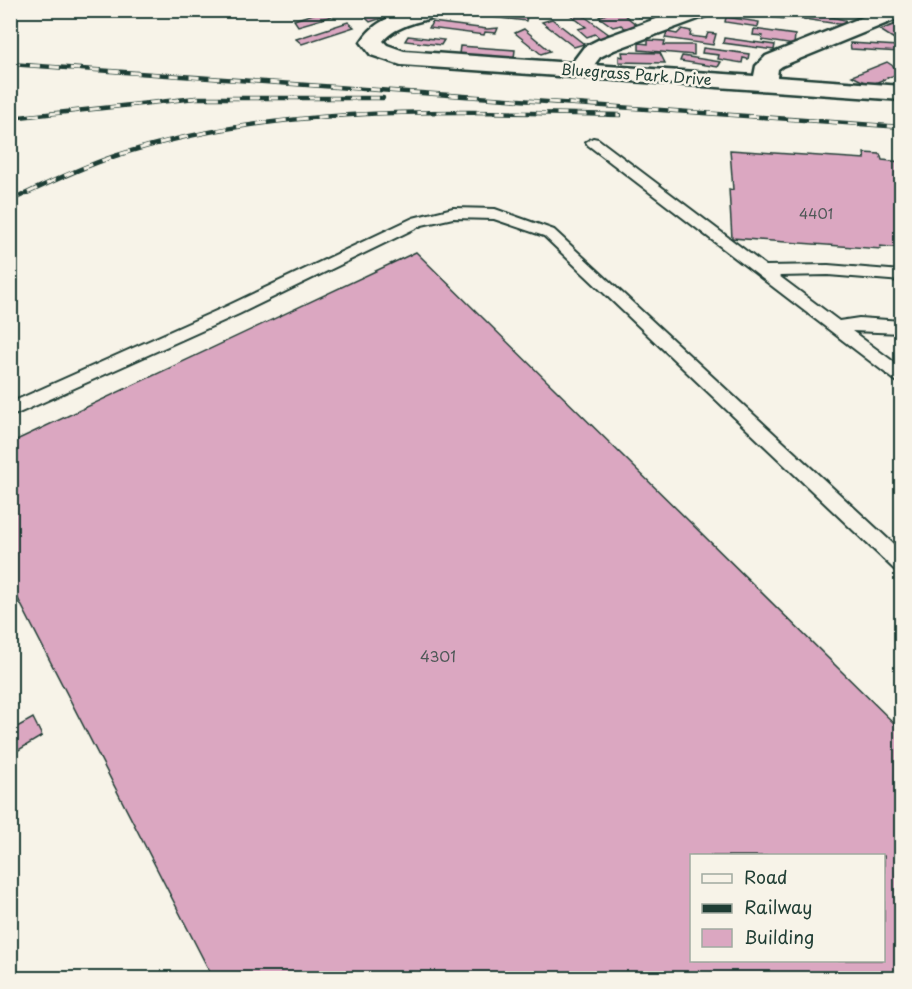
<svg xmlns="http://www.w3.org/2000/svg" width="912" height="989" font-family="'Playpen Sans',sans-serif">
<style>
.building{fill:#dba7c1;stroke:#1f3d34;stroke-width:1.5;fill-rule:evenodd}
.lines{fill:none;stroke-linecap:round;stroke-linejoin:round}
.service-casing{stroke:#1f3d34;stroke-width:4}
.minor-casing{stroke:#1f3d34;stroke-width:5}
.service{fill:#f7f3e8;fill-rule:evenodd}
.minor{fill:#f7f3e8;fill-rule:evenodd}
.rail-casing{stroke:#1f3d34;stroke-width:4.5}
.rail{stroke:#f7f3e8;stroke-width:3;stroke-dasharray:10;stroke-linecap:butt}
.labels{text-anchor:middle;stroke-width:5;stroke-linejoin:round;paint-order:stroke}
.far-number-label{font-size:14px;fill:#4e5857}
.far-street-label{font-size:15px;fill:#1f3d34;stroke:#f7f3e8}
.number-label{font-size:15px;fill:#4e5857}
</style>
<rect width="100%" height="100%" fill="#f7f3e8"/>
<filter id="ink" filterUnits="userSpaceOnUse"><feTurbulence type="fractalNoise" baseFrequency=".0167" numOctaves="2"/><feDisplacementMap in="SourceGraphic" scale="12" xChannelSelector="R" yChannelSelector="G"/><feConvolveMatrix kernelMatrix="1 2 1 2 8 2 1 2 1" color-interpolation-filters="sRGB"/></filter>
<g filter="url(#ink)">
<g class="building">
<path d="M326 10 346 12 298 26 294 20Z"/>
<path d="M385 10H406L370 22 365 17Z"/>
<path d="M475 10H507V13L527 16 526 21 474 15Z"/>
<path d="M602 10H618L637 25 626 29 621 25 613 27 599 17 606 14Z"/>
<path d="M630 10H653L661 16 652 19 645 15 638 17Z"/>
<path d="M738 10 785 14V19L737 13Z"/>
<path d="M577 11 610 35 601 39 595 34 587 37 578 29 586 27 569 14Z"/>
<path d="M790 12 827 16 845 20V25L790 17Z"/>
<path d="M726 17 759 22 758 27 725 22Z"/>
<path d="M552 19 584 44 574 47 542 22Z"/>
<path d="M348 22 354 27 302 44 296 39Z"/>
<path d="M432 22 487 29 498 28 496 33 485 32 484 35 429 28Z"/>
<path d="M901 22 902 44 880 30Z"/>
<path d="M524 29 550 51 541 54 515 33Z"/>
<path d="M682 29 691 31 690 36 706 38 708 33 716 34 713 45 665 38 667 32 677 34Z"/>
<path d="M754 29 795 35 794 45 762 40 763 36 753 35Z"/>
<path d="M408 36 444 40 441 45 405 41Z"/>
<path d="M724 38 775 45 774 50 723 43Z"/>
<path d="M648 40 665 41 664 45H694V55L639 50V43L648 44Z"/>
<path d="M850 43 898 46 900 52 851 49Z"/>
<path d="M460 46 515 50 514 58 459 54Z"/>
<path d="M703 48 749 54 748 59 743 58 742 63 718 59 719 55 702 53Z"/>
<path d="M622 52 660 53 665 63 619 62V56L623 57Z"/>
<path d="M682 56 721 62 718 67 680 61Z"/>
<path d="M887 62 902 72 870 85 852 76Z"/>
<path d="M730 150 865 159 864 153 880 154 882 160 902 162V248L880 246 881 249 732 238 729 189 733 190Z"/>
<path d="M416 252 902 731V978H213L10 583V443ZM692 856H884V960H692Z"/>
<path d="M33 718 42 736 17 751 10 739V731Z"/>
</g>
<g class="lines">
<defs>
<g id="service">
<path d="M593 138 598 139 766 266 828 265 902 271V281L828 275 779 276 839 321 859 318 902 321V333L852 331 902 368V383L896 381 588 145 586 142Z"/>
<path d="M453 208 495 209 554 230 902 552V572L895 570 544 236 494 219 453 218 422 225 239 314 10 417V403L227 306 413 218Z"/>
</g>
<path id="minor" d="M410 10H445L443 15C423 21 397 24 383 41L387 45 404 51 572 63 584 47 598 40 680 10H711L709 15 614 50 600 57 594 65 754 76 756 66 766 56 880 10H902V17L782 66 778 69 777 77 902 86V100L401 65 371 55 361 42C373 23 389 17 410 10Z"/>
</defs>
<use href="#service" class="service-casing"/>
<use href="#minor" class="minor-casing"/>
<use href="#service" class="service"/>
<use href="#minor" class="minor"/>
<defs>
<g id="rail">
<path d="M10 64 902 127"/>
<path d="M10 118 196 98H383"/>
<path d="M10 201C44 185 79 168 115 156 278 103 451 111 620 115"/>
</g>
</defs>
<use href="#rail" class="rail-casing"/>
<use href="#rail" class="rail"/>
</g>
</g>
<g class="labels">
<g class="far-number-label">
<text x="816" y="219">4401</text>
</g>
<g class="far-street-label">
<text transform="translate(636 75) rotate(4)" y="5">Bluegrass Park Drive</text>
</g>
<g class="number-label">
<text x="438" y="662">4301</text>
</g>
</g>
<rect width="912" height="989" fill="none" stroke="#f7f3e8" stroke-width="36"/>
<rect x="18" y="18" width="876" height="953" fill="none" stroke="#1f3d34" stroke-width="2" filter="url(#ink)"/>
<rect x="690" y="854" width="195" height="108" fill="#f7f3e8" stroke="#a1aaa0" stroke-width="1.5"/>
<rect x="702" y="874" width="30" height="9" fill="#f7f3e8" stroke="#a1aaa0" stroke-width="1.5"/>
<text x="744" y="884" font-size="18" fill="#1f3d34">Road</text>
<rect x="702" y="904" width="30" height="9" fill="#1f3d34" stroke="#a1aaa0" stroke-width="1.5"/>
<text x="744" y="914" font-size="18" fill="#1f3d34">Railway</text>
<rect x="702" y="929" width="30" height="18" fill="#dba7c1" stroke="#a1aaa0" stroke-width="1.5"/>
<text x="744" y="944" font-size="18" fill="#1f3d34">Building</text>
</svg>
